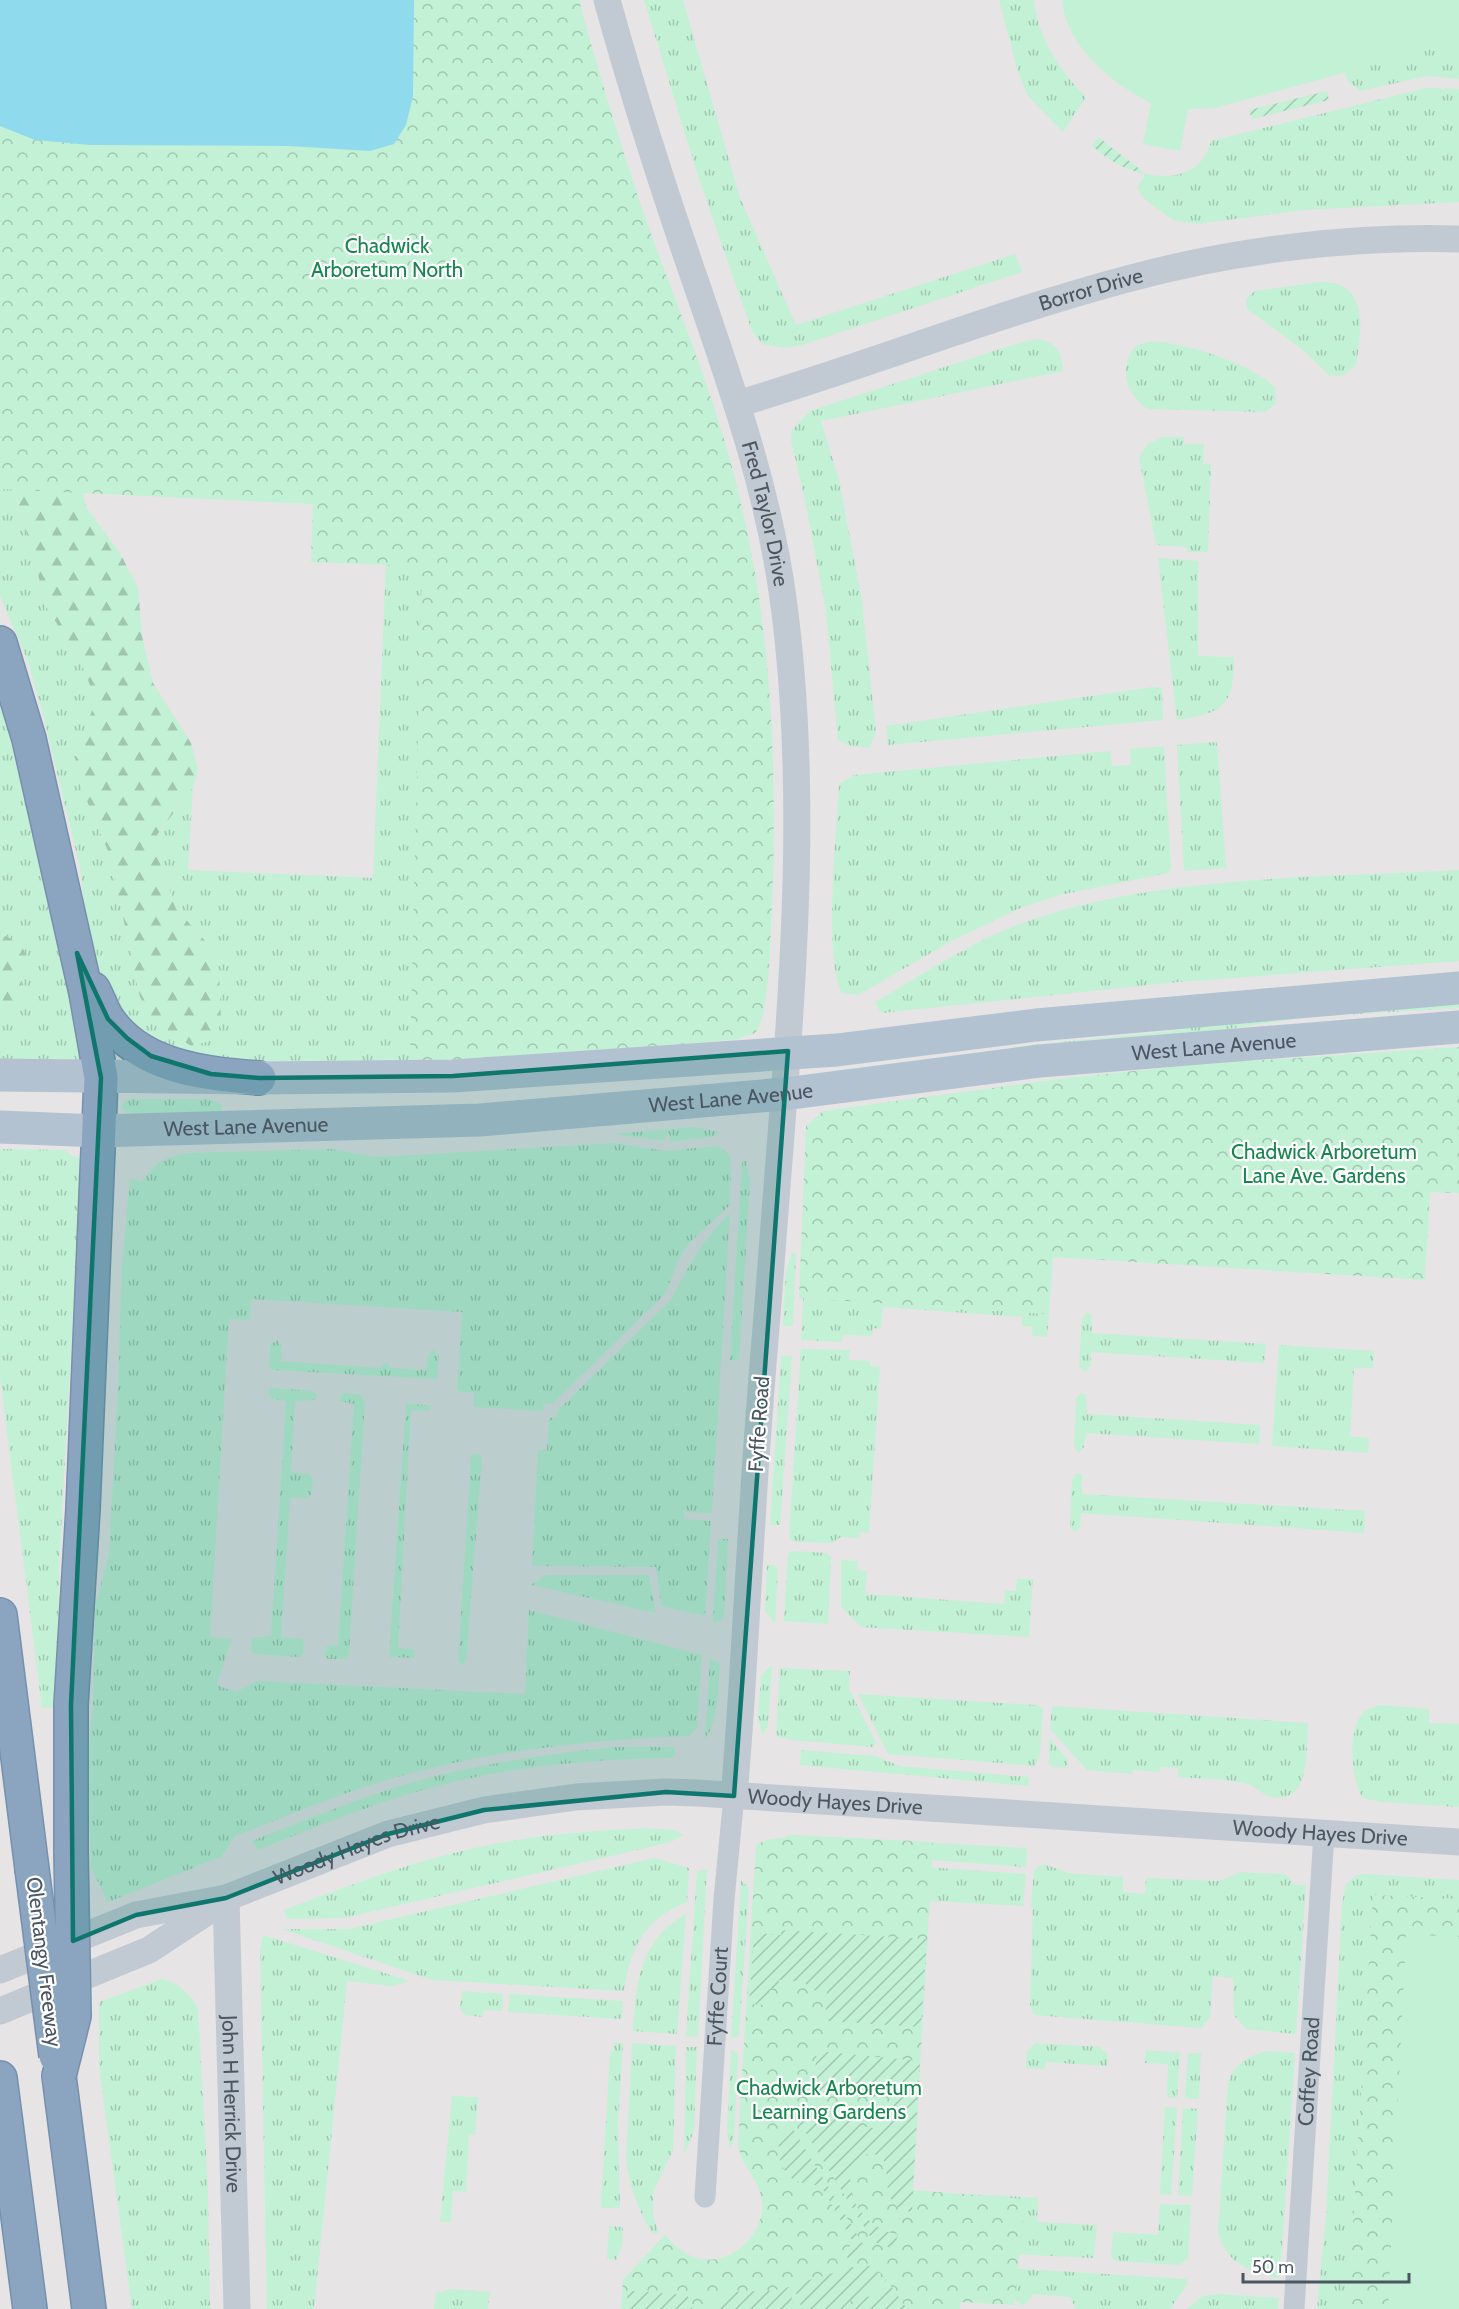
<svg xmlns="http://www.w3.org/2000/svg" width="1459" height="2309" font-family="Cabin,sans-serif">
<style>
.education{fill:#e6e4e5}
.grass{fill:url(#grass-tufts)}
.forest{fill:url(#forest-firs)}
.park{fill:url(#park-crowns)}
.garden{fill:url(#garden-furrows)}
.pitch{fill:#c3f1d5}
.water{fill:#90daee}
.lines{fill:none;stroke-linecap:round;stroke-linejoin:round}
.motorway-casing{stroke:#7690ad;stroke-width:36}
.minor{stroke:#c1cad2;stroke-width:21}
.tertiary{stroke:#c1cad2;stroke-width:27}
.primary{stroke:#b3c2d1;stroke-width:33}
.motorway{stroke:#8ba5c1;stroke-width:33}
.motorway-bridge-casing{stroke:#7690ad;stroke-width:36;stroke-linecap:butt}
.motorway-bridge{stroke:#8ba5c1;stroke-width:33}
.marked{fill:#0f766e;fill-opacity:0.2;stroke:#0f766e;stroke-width:4.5;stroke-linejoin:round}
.labels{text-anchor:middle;stroke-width:4.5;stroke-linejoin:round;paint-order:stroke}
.park-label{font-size:21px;fill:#17864f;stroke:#fff}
.street-label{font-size:21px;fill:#4a5661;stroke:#fff}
</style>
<defs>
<pattern id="grass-tufts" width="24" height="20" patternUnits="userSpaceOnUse" patternTransform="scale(1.5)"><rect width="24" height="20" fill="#c3f1d5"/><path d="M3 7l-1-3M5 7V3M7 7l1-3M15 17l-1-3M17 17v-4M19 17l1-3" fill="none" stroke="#a0c6b0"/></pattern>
<pattern id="forest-firs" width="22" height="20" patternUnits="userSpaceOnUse" patternTransform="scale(1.5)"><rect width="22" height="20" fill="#c3f1d5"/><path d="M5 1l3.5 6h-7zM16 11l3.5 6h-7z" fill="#a0c6b0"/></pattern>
<pattern id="park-crowns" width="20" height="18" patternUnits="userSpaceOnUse" patternTransform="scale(1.5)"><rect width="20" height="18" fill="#c3f1d5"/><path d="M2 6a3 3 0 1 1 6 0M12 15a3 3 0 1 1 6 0" fill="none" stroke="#a0c6b0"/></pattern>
<pattern id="garden-furrows" width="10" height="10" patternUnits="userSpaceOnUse" patternTransform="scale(1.5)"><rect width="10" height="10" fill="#c3f1d5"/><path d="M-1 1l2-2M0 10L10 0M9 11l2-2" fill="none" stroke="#a0c6b0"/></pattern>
</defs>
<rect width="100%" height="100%" fill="#f5f3f3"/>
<rect class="education" x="0" y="0" width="1459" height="2309"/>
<g class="grass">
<path d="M644 0H683L740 198 796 325 1015 254 1022 272 802 345 786 348 762 344 752 331 699 179Z"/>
<path d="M999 0H1034C1038 38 1060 71 1086 97L1063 132 1028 96 1018 72Z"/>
<path d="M1459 0V79L1427 76 1360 91 1347 80 1339 46Z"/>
<path d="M1426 88 1459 89V202L1304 210 1196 224 1173 220 1144 199 1137 187 1146 174C1175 180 1203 173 1211 141Z"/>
<path d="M1320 282C1369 280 1362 330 1356 365L1343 376 1329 375 1303 350 1247 309 1246 299 1255 291Z"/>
<path d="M1038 339C1057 343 1062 352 1063 371L821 421 839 480 862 600 876 733 869 748 847 745 838 740 826 611 805 500 791 440 792 430 810 411 1012 345Z"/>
<path d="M1152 341C1188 344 1247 362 1275 387L1276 404 1265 412 1148 409C1126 395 1117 365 1137 345Z"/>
<path d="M1163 437H1184V444H1204L1203 464H1211L1208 552H1187V547L1156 545 1139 457 1148 444Z"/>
<path d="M0 440 48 610 81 661 92 691V710L75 761 79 782 110 856 140 997 210 946 176 909 157 855V836L193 787 188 870 373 878 386 564 441 566 774 848 770 950 763 1015 755 1033 737 1039 466 1061 202 1063 137 1031 101 985 86 939 81 872 42 710 27 659 0 596Z"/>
<path d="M1158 558 1198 561V656L1234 657C1234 706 1224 713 1177 720Z"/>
<path d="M0 680 19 749 82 1057 78 1062H0V1003L11 1005 20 999 25 953 21 944 0 933Z"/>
<path d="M1153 687 1162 688 1163 720 888 745 886 726Z"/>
<path d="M1217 742 1226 868 1184 871 1177 745Z"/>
<path d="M1164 746 1171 867 1169 873 1060 895 1018 909 950 942 858 995 842 993C823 957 837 830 839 784L854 775 865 774 1110 751 1112 766 1131 765 1130 749Z"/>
<path d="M1459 870V961L1178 982 881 1013 875 1002C919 977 963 947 1010 928 1141 875 1318 878 1459 870Z"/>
<path d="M1459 998V1008L1309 1017 1172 1037 1013 1053 1012 1047 1171 1031 1239 1016Z"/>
<path d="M132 1099H210L222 1105V1110L217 1113 134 1115 121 1109 125 1101Z"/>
<path d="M694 1127 719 1132 717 1136 670 1142 669 1134 665 1135V1141L612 1134Z"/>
<path d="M615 1143 665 1151 717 1146 727 1152 731 1159 730 1205 688 1244 679 1259 665 1294 552 1404H543L544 1411 474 1407V1393L457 1391 462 1312 251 1299 250 1320 229 1319 210 1637 232 1639 216 1685 236 1692 257 1681 525 1694 529 1610 702 1655 697 1728 690 1736C590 1740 494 1750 397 1777 342 1792 289 1816 235 1836L221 1857 108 1902 91 1868 87 1767 93 1706 95 1608 109 1554 118 1388 122 1263 130 1178 142 1182C155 1162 165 1157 188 1153L331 1149 379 1157Z"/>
<path d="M0 1149 66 1150 72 1156 82 1158 59 1566 58 1707 42 1708 0 1377Z"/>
<path d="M742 1161H746L750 1183 739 1361 730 1360Z"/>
<path d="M730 1213 712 1513 684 1512V1519L711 1521 705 1616 661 1606 656 1567 532 1566 538 1450H547L549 1418 557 1417V1411L671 1300C688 1266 702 1241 730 1213Z"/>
<path d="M792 1253 796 1254 793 1326H783L786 1271Z"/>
<path d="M803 1298 1049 1314 1047 1337 1032 1336 1033 1327 1022 1326V1317L883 1307 881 1329 873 1328 872 1336 843 1335 842 1342 801 1340Z"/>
<path d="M1087 1312 1091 1314 1092 1333 1266 1344 1264 1363 1091 1352 1090 1367 1085 1372 1079 1366 1082 1319Z"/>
<path d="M277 1340 282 1347 281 1361 380 1368 386 1362 391 1368 426 1370 428 1354 434 1350 439 1356 437 1379 272 1370 269 1364 270 1345Z"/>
<path d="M1279 1345 1374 1351 1373 1368H1354L1350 1436 1369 1438 1368 1453 1272 1446Z"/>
<path d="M801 1349 850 1350 849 1360 870 1361V1366L880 1367 869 1533 860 1532 859 1538 841 1537 832 1543 794 1542 789 1537Z"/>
<path d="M781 1356H792L780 1525H770Z"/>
<path d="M272 1388 313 1391 317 1395 316 1400 295 1401 291 1472 309 1474 313 1479 311 1495 307 1498H290L281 1637 302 1639 304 1643 303 1655 298 1657 254 1654 251 1649 252 1638 271 1636 286 1401 271 1399 268 1391Z"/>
<path d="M342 1393 359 1394 365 1402 349 1654 346 1659H328L323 1654 328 1645 338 1646 354 1404 339 1401Z"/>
<path d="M1081 1393 1086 1395 1087 1414 1260 1425 1259 1444 1086 1433 1084 1447 1079 1453 1074 1447 1076 1399Z"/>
<path d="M406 1403 432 1406 428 1411 411 1410 398 1648 413 1649 415 1656 413 1658 389 1657Z"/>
<path d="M474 1454H480L482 1458 466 1662 462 1664 458 1662 471 1457Z"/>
<path d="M1077 1473 1082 1475V1494L1365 1511 1364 1533 1081 1513 1080 1528 1075 1532 1070 1527 1072 1479Z"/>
<path d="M718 1539H728L724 1616 720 1621 713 1622Z"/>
<path d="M791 1551 827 1553 831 1557 828 1624 784 1621 788 1554Z"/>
<path d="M841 1560 858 1561 857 1570 867 1571 865 1594 1004 1604 1005 1590 1016 1591 1017 1579H1033L1029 1637 861 1627 841 1607Z"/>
<path d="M767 1564 776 1566 778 1569 775 1623 765 1611Z"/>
<path d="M546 1575H649L656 1613 531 1585Z"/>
<path d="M710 1658 720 1664C718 1692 719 1716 705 1741Z"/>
<path d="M772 1665 768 1727 762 1734 758 1718 761 1675Z"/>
<path d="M780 1668 850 1671 849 1689 876 1743 873 1747 792 1740 776 1736Z"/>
<path d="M858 1694 1036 1705 1043 1709 1040 1755 1035 1766 888 1754Z"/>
<path d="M1380 1705 1429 1709V1723L1459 1724V1807L1382 1802 1363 1798C1351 1782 1347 1729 1363 1713 1367 1709 1374 1707 1380 1705Z"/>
<path d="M1052 1706 1308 1723C1306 1748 1312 1805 1271 1797 1263 1795 1255 1786 1247 1784 1226 1778 1200 1779 1178 1777V1768L1161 1767 1160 1772 1133 1770 1132 1774 1087 1770 1050 1729Z"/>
<path d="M1049 1738 1068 1760 1066 1768 1052 1767 1049 1763Z"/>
<path d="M612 1747H673L676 1754 673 1758C592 1759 512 1766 434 1787 373 1803 316 1827 258 1850L252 1841C311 1818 370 1793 432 1777 491 1762 552 1754 612 1747Z"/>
<path d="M801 1750 875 1756 900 1766 1028 1777 1029 1786 800 1765Z"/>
<path d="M647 1828 675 1830 683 1835 671 1842 344 1918 287 1919 284 1910C346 1887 409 1862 475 1848 532 1835 589 1831 647 1828Z"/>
<path d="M790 1835 1027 1848 1026 1867 879 1856 787 1842Z"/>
<path d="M655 1858 689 1868 687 1902C644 1919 630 1948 624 1991L432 1980 282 1929H349Z"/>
<path d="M883 1864 1026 1874 1023 1906 930 1901 927 1939Z"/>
<path d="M1044 1864 1068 1873 1123 1877V1892L1145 1894 1146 1878 1219 1881 1241 1872 1285 1874 1295 1885H1306L1296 2034 1246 2029 1234 2015 1233 1978 1213 1976 1210 2017 1201 2028 1034 2015 1030 2005 1033 1907H1031L1034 1870Z"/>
<path d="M707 1869 698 2037 686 2036 697 1871Z"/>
<path d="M1367 1874 1459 1880V1899L1373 1895 1348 2309H1317L1326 2216 1342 1904 1346 1884 1357 1875Z"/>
<path d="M741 1880 749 1888 739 2036 731 2039Z"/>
<path d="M686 1914 677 2034 633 2031C636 1982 639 1941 686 1914Z"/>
<path d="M263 1935 410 1981 392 1986 347 1981 314 2309H267L260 1951Z"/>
<path d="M162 1979C179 1983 190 1994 198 2009L208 2188 210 2309H132L99 2067V2002Z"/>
<path d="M462 1991 503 1994 502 2011 483 2010V2017L464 2015 460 2008Z"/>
<path d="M509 1994 623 2001 622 2019 508 2012Z"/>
<path d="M614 2043H623L618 2126 620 2208H601L610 2052H613Z"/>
<path d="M632 2043 676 2046 673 2150 653 2192V2216L659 2234 651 2232C638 2209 629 2185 626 2159Z"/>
<path d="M1035 2043 1100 2047 1108 2055 1107 2066 1046 2062 1045 2069 1026 2068 1027 2051Z"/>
<path d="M686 2047H697L694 2131 684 2155Z"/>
<path d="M731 2050 738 2054 734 2139 730 2149 727 2129Z"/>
<path d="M1146 2050 1180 2053 1177 2098 1167 2097 1168 2064 1145 2063Z"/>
<path d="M1267 2051 1295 2053 1280 2278C1251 2273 1224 2263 1218 2231L1228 2083C1234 2064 1248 2056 1267 2051Z"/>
<path d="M1188 2053H1201L1199 2099 1185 2098Z"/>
<path d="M452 2096 478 2097 475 2135H469L466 2192 453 2191 451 2222H440Z"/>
<path d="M1165 2107 1177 2108 1171 2195 1160 2194Z"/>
<path d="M1183 2108 1198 2109 1192 2196 1178 2195Z"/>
<path d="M969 2194 1038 2198 1037 2222 1097 2225 1094 2258 965 2252Z"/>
<path d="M1160 2204 1191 2205 1188 2259 1179 2265 1116 2261 1111 2257 1113 2232 1158 2235Z"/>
<path d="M609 2226 623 2227 622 2245 616 2260 607 2259Z"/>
<path d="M1009 2268 1186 2279 1188 2283 1170 2309H1076L1070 2297 1033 2294 1024 2306 1005 2293Z"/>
<path d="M452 2289 490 2292 488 2309H434L436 2293Z"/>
<path d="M1218 2294 1279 2298 1278 2309H1187L1203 2296Z"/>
</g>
<g class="forest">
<path d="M0 192 74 452 86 507 120 553 138 588 142 636 153 683 191 743 198 769 193 787 157 835V855L176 909 210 946 219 972 221 1022 214 1040 191 1046 155 1022 140 997 110 856 79 782 75 761 92 710V691L81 661 48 610 0 439Z"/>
<path d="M0 933 21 944 25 953 20 999 11 1005 0 1003Z"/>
</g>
<g class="park">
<path d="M0 0H579C599 74 621 147 646 220 673 295 704 370 726 446 770 597 778 746 772 902 770 929 771 1013 755 1033L737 1039 703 1043 466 1061H410L422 566 311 562 313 504 0 489Z"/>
<path d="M1459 1047V1193L1430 1192 1425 1280 1053 1257 1049 1314 799 1298 806 1126 823 1111 1058 1079 1190 1065Z"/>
<path d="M790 1835 933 1842 913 2190 1025 2199 1014 2305 961 2302 960 2309H621L623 2280 665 2235C678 2251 696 2263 718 2259 746 2253 770 2221 760 2192 754 2173 739 2163 738 2142L756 1846C769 1835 779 1842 790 1835Z"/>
<path d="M1373 1895 1459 1899V2309H1348Z"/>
</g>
<g class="garden">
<path d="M1327 91 1329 100 1252 119 1249 110Z"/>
<path d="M1098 137 1146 174C1124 170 1109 160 1092 146Z"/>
<path d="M781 1930 927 1939 921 2027 825 2021 827 1991 806 1990V1982L779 1980 778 1988H769L768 2005 749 2004 754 1933 781 1935Z"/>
<path d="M817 2051 920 2061 912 2212C870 2206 901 2157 873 2154 866 2153 861 2157 857 2162 836 2191 867 2230 897 2234L896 2249 879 2245 871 2238 798 2120C811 2113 831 2108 845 2115 864 2125 871 2137 892 2118L894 2099 813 2091Z"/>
<path d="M790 2124 864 2246V2252L848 2259 846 2255 852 2240 821 2186C810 2184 797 2184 789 2176 775 2161 775 2136 790 2124Z"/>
<path d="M870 2266 881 2274C872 2295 858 2290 843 2309H802L796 2293V2284L853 2267Z"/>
<path d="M886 2279 907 2309H850L856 2300 878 2294Z"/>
<path d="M789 2287 794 2309H714L720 2296C740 2287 764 2295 789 2287Z"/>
<path d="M633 2291 687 2295 692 2303V2309H625L628 2294Z"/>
</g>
<g class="pitch">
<path d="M1062 0H1459V42L1215 108 1188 109 1180 151 1143 144 1151 103C1113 84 1066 47 1062 0Z"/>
<path d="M1406 1934 1459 1937V2309H1388Z"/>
</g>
<path class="water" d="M0 0H414L413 96 406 125 394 144 370 151 288 146 90 145 35 140 0 126Z"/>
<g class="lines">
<defs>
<g id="motorway">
<path d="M0 643 29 739 86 993 101 1078 83 1509 71 1705V1853"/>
<path d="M93 989C98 998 102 1010 107 1018 140 1068 206 1074 259 1078"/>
<path d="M0 1615 32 1869"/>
<path d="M59 2076 89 2309"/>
<path d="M0 2078 30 2309"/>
</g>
</defs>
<use href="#motorway" class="motorway-casing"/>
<g class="minor">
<path id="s1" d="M705 2197 724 1899 734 1796"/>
<path id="s2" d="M1294 2309 1324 1833"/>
</g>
<g class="tertiary">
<path id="s3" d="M607 0C633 94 663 188 695 280 731 385 768 488 783 598 812 810 789 1025 773 1238 766 1333 757 1427 752 1522 746 1613 742 1705 734 1796"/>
<path id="s4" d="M737 404C869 365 998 313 1131 278 1236 250 1351 236 1459 239"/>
<path id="s5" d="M226 1898 237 2309"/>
<path id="s6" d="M0 1970 136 1915 226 1898 388 1834 484 1810 576 1797 666 1792 697 1793 1459 1842"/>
<path d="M0 2011 149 1950 219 1904"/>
</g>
<g class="primary">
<path d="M0 1075 259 1078 453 1076 837 1050 1036 1025 1459 988"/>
<path id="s7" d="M0 1127 99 1131 480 1120 784 1094 1040 1061 1459 1027"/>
</g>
<use href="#motorway" class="motorway"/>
<defs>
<g id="motorway-bridge">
<path d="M32 1869 56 2056"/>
<path d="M59 2076 74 2016 71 1853"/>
</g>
</defs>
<use href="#motorway-bridge" class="motorway-bridge-casing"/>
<use href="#motorway-bridge" class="motorway-bridge"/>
</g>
<path class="marked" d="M77 953 108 1019 127 1038 151 1056 211 1074 259 1078 453 1076 788 1051 734 1796 666 1792 484 1810 388 1834 226 1898 136 1915 73 1941 71 1705 101 1078Z"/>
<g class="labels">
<g class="park-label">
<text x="387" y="253">Chadwick<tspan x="387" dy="24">Arboretum North</tspan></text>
<text x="1324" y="1159">Chadwick Arboretum<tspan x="1324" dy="24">Lane Ave. Gardens</tspan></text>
<text x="829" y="2095">Chadwick Arboretum<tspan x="829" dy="24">Learning Gardens</tspan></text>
</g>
<g class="street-label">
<text dy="7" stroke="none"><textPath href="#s4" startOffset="372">Borror Drive</textPath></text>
<text dy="7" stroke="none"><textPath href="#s3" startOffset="538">Fred Taylor Drive</textPath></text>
<text dy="7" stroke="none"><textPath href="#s7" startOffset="1218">West Lane Avenue</textPath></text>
<text dy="7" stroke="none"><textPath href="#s7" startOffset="732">West Lane Avenue</textPath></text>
<text dy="7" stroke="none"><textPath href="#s7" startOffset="246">West Lane Avenue</textPath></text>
<text transform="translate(759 1424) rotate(-86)" y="7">Fyffe Road</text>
<text dy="7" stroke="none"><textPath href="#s6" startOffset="864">Woody Hayes Drive</textPath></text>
<text dy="7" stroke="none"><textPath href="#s6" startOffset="1350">Woody Hayes Drive</textPath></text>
<text dy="7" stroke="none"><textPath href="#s6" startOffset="378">Woody Hayes Drive</textPath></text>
<text transform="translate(44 1962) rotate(83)" y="7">Olentangy Freeway</text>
<text dy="7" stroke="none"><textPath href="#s1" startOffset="201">Fyffe Court</textPath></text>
<text dy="7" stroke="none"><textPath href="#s2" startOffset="238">Coffey Road</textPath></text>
<text dy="7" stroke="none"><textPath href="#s5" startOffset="206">John H Herrick Drive</textPath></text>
</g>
</g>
<path d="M1243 2273v9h166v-9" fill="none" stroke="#4a5661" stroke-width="3"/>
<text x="1252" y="2273" font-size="18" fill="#4a5661" stroke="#ffffff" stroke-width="4.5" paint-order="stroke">50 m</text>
</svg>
